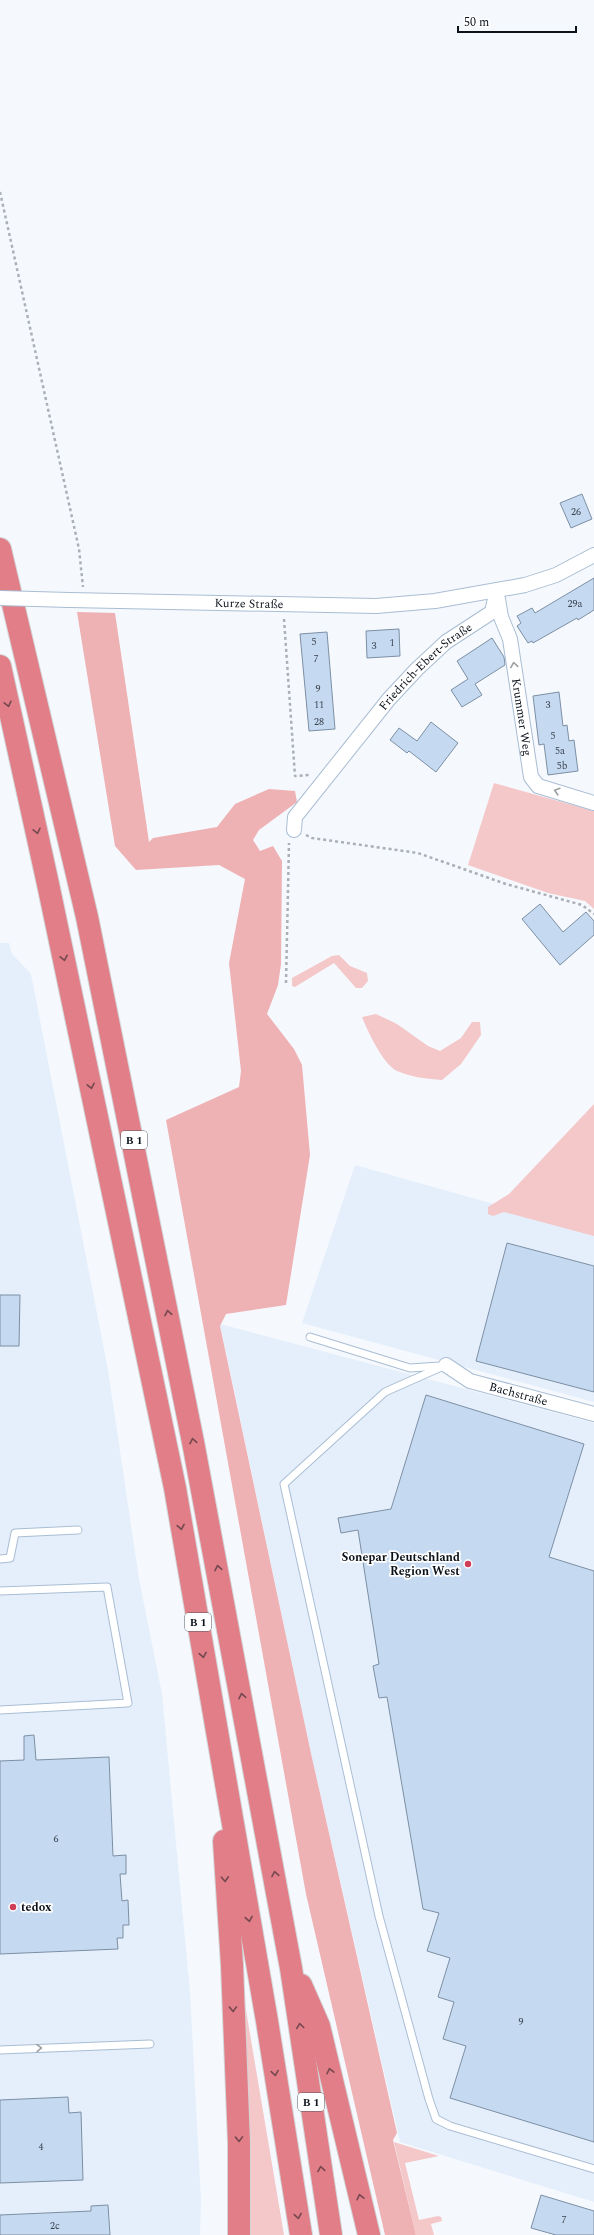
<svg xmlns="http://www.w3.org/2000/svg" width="594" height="2235" font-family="Spectral,serif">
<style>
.built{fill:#e5effb}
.green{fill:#f4c7c9}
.forest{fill:#eeb1b4}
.building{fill:#c5d9f0;stroke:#7c8fa4}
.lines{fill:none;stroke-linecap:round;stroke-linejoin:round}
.lane-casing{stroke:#a9bdd3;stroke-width:9}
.street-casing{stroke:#a9bdd3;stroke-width:16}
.highway-casing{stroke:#d3d4d6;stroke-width:24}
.path{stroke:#abb0b6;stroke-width:2.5;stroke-dasharray:3 3;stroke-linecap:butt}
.lane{stroke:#fff;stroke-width:7}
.street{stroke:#fff;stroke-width:14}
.highway{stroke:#e17e87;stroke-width:22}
.street-bridge-casing{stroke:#a9bdd3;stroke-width:16;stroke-linecap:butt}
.street-bridge{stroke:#fff;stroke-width:14}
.oneway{stroke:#9da0a3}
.oneway2{stroke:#764850}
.poi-dot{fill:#ce3e57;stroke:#fff;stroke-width:1.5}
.labels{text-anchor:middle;stroke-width:3.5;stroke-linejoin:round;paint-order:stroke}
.number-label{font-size:10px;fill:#3a4450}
.shield{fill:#fff;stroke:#54595f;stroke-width:1}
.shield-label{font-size:11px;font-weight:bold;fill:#0b121a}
.street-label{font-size:12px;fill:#0b121a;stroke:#fff}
.poi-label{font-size:12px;font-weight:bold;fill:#0b121a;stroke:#fff;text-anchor:end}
</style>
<rect width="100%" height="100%" fill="#f5f9fe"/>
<g class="built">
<path d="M0 943H9L12 954 31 974 108 1370 139 1579 162 1694 190 1992 201 2200 200 2235H0Z"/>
<path d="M355 1165 594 1232V1402L302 1323Z"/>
<path d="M220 1324 594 1423V2202L400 2142 312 1758Z"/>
</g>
<g class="green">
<path d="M494 783 594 811V909L585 901 548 893 468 865Z"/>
<path d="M339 955 350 966 367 973 368 981 362 988H356L334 963 295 987 292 986V978L332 956Z"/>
<path d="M376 1014 397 1024 428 1046 440 1051 461 1038 472 1022H480L481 1035 461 1064 442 1080C427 1079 411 1077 397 1071 383 1064 368 1032 362 1017Z"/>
<path d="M594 1104V1236L504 1212 493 1216 488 1214V1207L509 1194Z"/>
<path d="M239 1969 284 2235H246Z"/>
<path d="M394 2142 439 2156 405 2163 419 2220 438 2216 441 2217 442 2221 431 2224 434 2235H416Z"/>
</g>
<path class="forest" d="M77 612 115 613 149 842 153 838 217 827 235 804 269 789 295 791 297 802 259 830 253 840 260 851 273 846 282 861 281 964 278 985 267 1014 294 1049 302 1065 310 1155 286 1305 226 1314 220 1326 312 1758 397 2133 393 2140 416 2235H385L306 1894 166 1120 239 1087 241 1071 229 963 245 879 219 865 136 870 115 846Z"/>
<g class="building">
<path d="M582 494 592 519 571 528 560 503Z"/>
<path d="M594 578V610L578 620 577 618 533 643 532 641 528 643 517 626 521 623 517 616 532 608 535 613Z"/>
<path d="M399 629 400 656 367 658 366 631Z"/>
<path d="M327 632 335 729 309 731 300 634Z"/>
<path d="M492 638 504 657 505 665 475 684 482 695 462 707 451 690 468 679 457 661Z"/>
<path d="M559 692 563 726 567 725 569 741 574 740 578 771 548 775 544 744 539 745 533 696Z"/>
<path d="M431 722 458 743 436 772 409 751 407 753 390 740 399 728 417 741Z"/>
<path d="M540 904 563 932 586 912 594 921V935L560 965 522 919Z"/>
<path d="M507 1243 594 1266V1392L476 1361Z"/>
<path d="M0 1295H20L19 1346H0Z"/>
<path d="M426 1395 584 1444 549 1557 594 1571V2142L450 2098 466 2046 443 2039 454 2002 438 1997 450 1958 427 1951 439 1913 423 1909 387 1697 379 1698 373 1666 379 1664 358 1530 341 1533 338 1518 391 1509Z"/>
<path d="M34 1735 36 1760 109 1757 113 1856 126 1855V1874H120L122 1901 128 1900 129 1925H123V1938H117L118 1949 0 1954V1761L24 1760V1736Z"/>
<path d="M68 2097 69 2113 81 2112 83 2180 0 2183V2100Z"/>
<path d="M541 2195 594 2211V2235H556L531 2228Z"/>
<path d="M108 2205 110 2235H0V2215L91 2211V2206Z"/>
</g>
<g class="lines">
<defs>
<g id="lane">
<path d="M310 1337 410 1368 440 1366"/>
<path d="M446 1365 385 1392 284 1484 379 1916 429 2099 436 2119 450 2126 594 2169"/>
<path d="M0 1559 10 1558 15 1533 78 1530"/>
<path d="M0 1591 107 1587 128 1703 0 1710"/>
<path d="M0 2050 150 2044"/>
</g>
<g id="street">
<path id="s1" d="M498 599 501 617 510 639 531 777 538 786 594 803"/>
<path id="s2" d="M69 600 376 606 435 601 525 585 556 575 594 555"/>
<path id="s3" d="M294 830 295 817 389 699 417 669 446 642 492 612 497 590"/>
<path id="s4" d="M446 1365 470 1381 594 1414"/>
</g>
<g id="highway">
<path d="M0 549 87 917 193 1442 291 1968 331 2235"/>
<path d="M0 666 48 884 175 1488 267 2021 301 2235"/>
<path d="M224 1841 232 1965 239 2143V2235"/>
<path d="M301 1985 319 2026 369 2235"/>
</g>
</defs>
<use href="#lane" class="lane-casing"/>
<use href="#street" class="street-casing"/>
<use href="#highway" class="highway-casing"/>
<g class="path">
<path d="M0 192 79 549 83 587"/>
<path d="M284 619 295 776 309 775"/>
<path d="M306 835 312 838 418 853 506 884 582 905 594 914"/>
<path d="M286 983 289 843"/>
</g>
<use href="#lane" class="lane"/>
<use href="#street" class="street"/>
<use href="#highway" class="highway"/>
<defs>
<path id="street-bridge" d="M0 598 69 600"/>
</defs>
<use href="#street-bridge" class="street-bridge-casing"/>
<use href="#street-bridge" class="street-bridge"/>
</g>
<defs><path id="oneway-chevron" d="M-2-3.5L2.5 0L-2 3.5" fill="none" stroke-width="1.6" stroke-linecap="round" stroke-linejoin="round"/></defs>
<g class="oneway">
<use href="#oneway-chevron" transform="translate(514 665) rotate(-99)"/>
<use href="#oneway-chevron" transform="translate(557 791) rotate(-163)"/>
<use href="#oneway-chevron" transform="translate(39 2048) rotate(-2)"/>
</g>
<g class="oneway2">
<use href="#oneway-chevron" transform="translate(8 704) rotate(77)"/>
<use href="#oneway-chevron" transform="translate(37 831) rotate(77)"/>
<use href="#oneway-chevron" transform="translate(64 958) rotate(78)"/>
<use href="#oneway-chevron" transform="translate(91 1086) rotate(78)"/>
<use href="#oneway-chevron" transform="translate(168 1313) rotate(-101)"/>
<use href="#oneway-chevron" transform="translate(193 1441) rotate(-101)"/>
<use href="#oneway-chevron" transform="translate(181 1527) rotate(80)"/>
<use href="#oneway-chevron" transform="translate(218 1568) rotate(-101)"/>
<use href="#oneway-chevron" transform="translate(203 1655) rotate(80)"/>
<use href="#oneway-chevron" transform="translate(242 1696) rotate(-101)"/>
<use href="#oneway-chevron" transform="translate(275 1874) rotate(-100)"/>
<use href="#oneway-chevron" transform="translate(225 1879) rotate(87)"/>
<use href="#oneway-chevron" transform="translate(249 1919) rotate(80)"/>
<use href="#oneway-chevron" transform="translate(233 2009) rotate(88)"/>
<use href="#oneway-chevron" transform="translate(300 2026) rotate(-98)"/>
<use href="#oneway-chevron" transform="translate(330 2071) rotate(-103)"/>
<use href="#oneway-chevron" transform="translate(275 2073) rotate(81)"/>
<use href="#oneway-chevron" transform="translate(239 2139) rotate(88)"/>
<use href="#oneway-chevron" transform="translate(321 2169) rotate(-99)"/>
<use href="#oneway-chevron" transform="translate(360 2197) rotate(-103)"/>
<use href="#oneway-chevron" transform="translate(298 2216) rotate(81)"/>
</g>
<g class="poi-dot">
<circle cx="468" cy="1564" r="4"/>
<circle cx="13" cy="1907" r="4"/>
</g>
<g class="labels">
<g class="number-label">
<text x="576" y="515">26</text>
<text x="575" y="607">29a</text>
<text x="314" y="645">5</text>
<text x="392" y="646">1</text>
<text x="374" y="649">3</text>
<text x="316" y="662">7</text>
<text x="318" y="692">9</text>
<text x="319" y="708">11</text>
<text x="548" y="708">3</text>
<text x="319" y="725">28</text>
<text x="553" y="739">5</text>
<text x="560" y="754">5a</text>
<text x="562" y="769">5b</text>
<text x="56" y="1842">6</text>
<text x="521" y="2025">9</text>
<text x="41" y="2150">4</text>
<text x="564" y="2223">7</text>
<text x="55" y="2229">2c</text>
</g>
<g class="shield">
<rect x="121" y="1131" width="26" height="18" rx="3"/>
<rect x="185" y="1613" width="26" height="18" rx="3"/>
<rect x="298" y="2093" width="26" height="18" rx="3"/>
</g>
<g class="shield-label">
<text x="134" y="1144">B 1</text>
<text x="198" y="1626">B 1</text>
<text x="311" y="2106">B 1</text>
</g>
<g class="street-label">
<text dy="4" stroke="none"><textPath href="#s2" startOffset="180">Kurze Straße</textPath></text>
<text dy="4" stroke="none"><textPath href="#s3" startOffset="213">Friedrich-Ebert-Straße</textPath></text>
<text dy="4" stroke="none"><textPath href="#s1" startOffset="121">Krummer Weg</textPath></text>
<text dy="4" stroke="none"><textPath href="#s4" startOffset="79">Bachstraße</textPath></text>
</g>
<g class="poi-label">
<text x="460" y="1561">Sonepar Deutschland<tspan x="460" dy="14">Region West</tspan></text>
<text x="21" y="1911" text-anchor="start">tedox</text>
</g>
</g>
<path d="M458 26v6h118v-6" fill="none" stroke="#0b121a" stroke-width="2"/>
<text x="464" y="26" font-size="12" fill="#0b121a" stroke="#ffffff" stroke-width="3" paint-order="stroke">50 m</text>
</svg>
